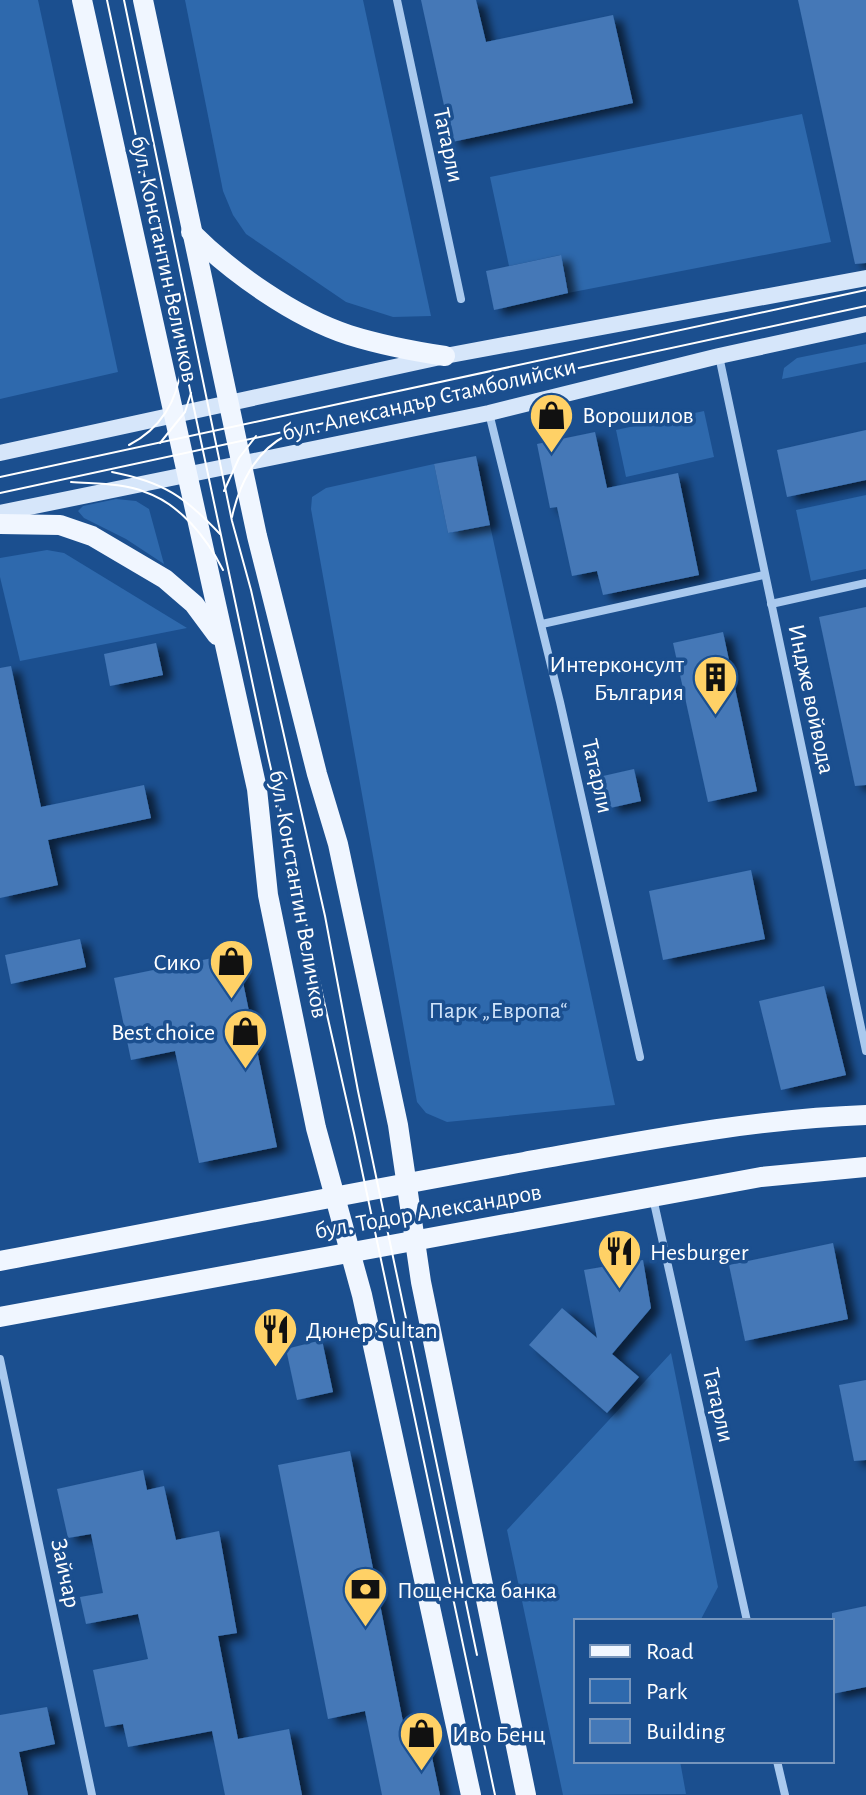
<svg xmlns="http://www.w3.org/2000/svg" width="866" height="1795" font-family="'Alegreya Sans',sans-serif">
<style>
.green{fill:#2e69ad}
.building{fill:#4478b7;filter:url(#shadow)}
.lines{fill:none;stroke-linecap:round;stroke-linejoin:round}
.street{stroke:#a9c9ee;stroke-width:8}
.secondary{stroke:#d6e6fa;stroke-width:16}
.primary{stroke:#f0f6ff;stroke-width:20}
.tram{stroke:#fff;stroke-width:2}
.labels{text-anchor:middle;stroke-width:7;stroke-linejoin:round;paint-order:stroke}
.street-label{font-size:24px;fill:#fff;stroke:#1b4f8f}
.poi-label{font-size:24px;fill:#fff;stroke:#1b4f8f;text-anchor:start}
.park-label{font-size:24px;fill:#cfe3fa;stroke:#1b4f8f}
</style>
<defs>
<filter id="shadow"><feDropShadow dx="9" dy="5" stdDeviation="4" flood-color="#0009"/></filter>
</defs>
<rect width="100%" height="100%" fill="#1b4f8f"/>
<g class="green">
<path d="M0 0H38L118 372 0 399Z"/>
<path d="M185 0H363L431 316 393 317 346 302 246 234 233 215 223 191Z"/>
<path d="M802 114 831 242 568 293 560 255 509 266 490 177Z"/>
<path d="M866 344V362L782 379 784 368 797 358Z"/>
<path d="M704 411 714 457 626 477 616 430Z"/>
<path d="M434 464 448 533 490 525 615 1105 447 1122 426 1113 417 1102 311 509 312 497 326 488Z"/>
<path d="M866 495V569L811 581 796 510Z"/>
<path d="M116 499 136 501 149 509 164 564 126 539 84 518 78 511 83 506Z"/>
<path d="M47 550 64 553 187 628 20 661 0 577V558Z"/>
<path d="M671 1353 718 1587 700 1621H576V1761H680L686 1794 563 1795 507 1530Z"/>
</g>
<g class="building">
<path d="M421 0H476L486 42 613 15 633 103 452 142Z"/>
<path d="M798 0H866V263L855 264Z"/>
<path d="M561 255 568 293 494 310 486 271Z"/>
<path d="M866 430V480L787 497 777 450Z"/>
<path d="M595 432 607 488 678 473 699 575 603 595 597 571 572 576 557 507 550 508 537 444Z"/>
<path d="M476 456 490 525 448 533 434 464Z"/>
<path d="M866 607V785L855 786 819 617Z"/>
<path d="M723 632 757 791 708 802 673 643Z"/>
<path d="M156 643 163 675 110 686 104 654Z"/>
<path d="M11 666 41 807 144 785 151 818 48 840 58 885 0 898V668Z"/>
<path d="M634 769 641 801 610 808 603 776Z"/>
<path d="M751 870 765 939 663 960 649 891Z"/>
<path d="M80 939 86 967 11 984 5 955Z"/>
<path d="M237 953 277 1147 199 1163 175 1051 131 1060 114 978Z"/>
<path d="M824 986 846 1075 781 1090 759 1001Z"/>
<path d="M833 1243 848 1319 745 1341 729 1265Z"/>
<path d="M643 1260 651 1308 612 1354 639 1377 607 1413 529 1345 562 1308 597 1338 584 1270Z"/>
<path d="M322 1340 333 1392 297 1400 286 1349Z"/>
<path d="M866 1380V1460L854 1461 839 1385Z"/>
<path d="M350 1451 407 1742 428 1738 440 1795H382L365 1711 328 1719 278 1465Z"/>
<path d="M143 1470 147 1490 164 1486 176 1540 219 1531 237 1633 218 1636 238 1739 289 1729 302 1795H225L212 1731 128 1747 123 1724 105 1727 93 1670 148 1659 138 1614 86 1624 80 1597 103 1593 91 1534 68 1538 57 1489Z"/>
<path d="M866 1606V1687L832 1694V1613Z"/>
<path d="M47 1707 55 1744 19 1752 28 1795H0V1715Z"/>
</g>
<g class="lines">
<g class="street">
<path d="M397 0 461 299"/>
<path d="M719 356 866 1051"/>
<path d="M489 413 560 702 640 1057"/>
<path d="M771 604 866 583"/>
<path d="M542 624 764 575"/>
<path d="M653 1198 747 1621"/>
<path d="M0 1359 92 1795"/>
<path d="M777 1761 785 1795"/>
</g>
<g class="secondary">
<path d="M0 453 445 356 866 278"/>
<path d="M0 513 489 413 719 356 866 324"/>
</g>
<g class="primary">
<path d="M82 0 257 789 268 895 316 1128 362 1295 471 1795"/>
<path d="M143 0 257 536 317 774 338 844 398 1125 421 1282 526 1795"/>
<path d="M191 232C232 273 294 317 349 335 381 345 412 351 445 356"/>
<path d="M0 524 60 525 92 536 165 579 194 604 217 635"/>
<path d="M0 1261C175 1228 349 1193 524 1162 637 1142 751 1119 866 1115"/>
<path d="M0 1317 761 1177 866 1167"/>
</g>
<g class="tram">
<path d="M107 0 268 756 354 1133 495 1795"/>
<path d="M124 0 232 521 251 590 325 916 358 1091 477 1655"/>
<path d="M160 443 185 412 191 393"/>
<path d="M129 445C160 429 178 401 181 366"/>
<path d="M112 472C164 482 185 497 220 534"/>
<path d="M0 477 866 290"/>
<path d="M71 482C95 484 123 483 145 492 180 504 207 538 223 570"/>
<path d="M224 491 239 458 256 436"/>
<path d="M0 493 866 306"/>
<path d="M232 517C239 485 255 452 285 436"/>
</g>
</g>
<defs>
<symbol id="shop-pin" viewBox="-11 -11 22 30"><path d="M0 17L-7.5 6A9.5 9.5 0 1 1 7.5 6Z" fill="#ffd166" stroke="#1b4f8f"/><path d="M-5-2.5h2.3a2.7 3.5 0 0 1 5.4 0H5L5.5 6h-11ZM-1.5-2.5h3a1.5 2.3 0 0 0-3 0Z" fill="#111"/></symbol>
<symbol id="building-pin" viewBox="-11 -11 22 30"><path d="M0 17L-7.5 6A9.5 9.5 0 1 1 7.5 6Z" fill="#ffd166" stroke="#1b4f8f"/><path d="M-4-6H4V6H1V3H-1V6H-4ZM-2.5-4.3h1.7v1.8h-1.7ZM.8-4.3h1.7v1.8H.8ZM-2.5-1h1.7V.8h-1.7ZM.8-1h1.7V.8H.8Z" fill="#111"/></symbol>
<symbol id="restaurant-pin" viewBox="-11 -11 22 30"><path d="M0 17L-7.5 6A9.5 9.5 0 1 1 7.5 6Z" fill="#ffd166" stroke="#1b4f8f"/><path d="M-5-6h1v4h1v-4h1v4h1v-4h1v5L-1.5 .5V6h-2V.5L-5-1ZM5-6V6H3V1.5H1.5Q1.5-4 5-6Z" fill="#111"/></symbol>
<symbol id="bank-pin" viewBox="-11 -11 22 30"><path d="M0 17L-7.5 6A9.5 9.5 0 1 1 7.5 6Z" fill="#ffd166" stroke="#1b4f8f"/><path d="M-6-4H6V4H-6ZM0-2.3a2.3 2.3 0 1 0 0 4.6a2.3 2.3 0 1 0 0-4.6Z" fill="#111"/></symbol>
</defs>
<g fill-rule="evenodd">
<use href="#shop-pin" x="526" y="390" width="51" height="69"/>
<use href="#building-pin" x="690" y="652" width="51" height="69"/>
<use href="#shop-pin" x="206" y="936" width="51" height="69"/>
<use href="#shop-pin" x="220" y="1006" width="51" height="69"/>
<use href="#restaurant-pin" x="594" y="1226" width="51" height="69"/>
<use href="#restaurant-pin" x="250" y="1304" width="51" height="69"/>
<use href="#bank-pin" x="340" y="1564" width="51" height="69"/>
<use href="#shop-pin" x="396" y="1708" width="51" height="69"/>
</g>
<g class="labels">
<g class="street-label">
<text transform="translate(449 145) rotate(78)" y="8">Татарли</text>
<text transform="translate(165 259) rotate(78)" y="8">бул. Константин Величков</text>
<text transform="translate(429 399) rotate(-13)" y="8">бул. Александър Стамболийски</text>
<text transform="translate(812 699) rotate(78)" y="8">Индже войвода</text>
<text transform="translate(598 776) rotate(77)" y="8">Татарли</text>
<text transform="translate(299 894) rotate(80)" y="8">бул. Константин Величков</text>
<text transform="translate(428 1211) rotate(-10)" y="8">бул. Тодор Александров</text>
<text transform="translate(719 1405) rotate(77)" y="8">Татарли</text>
<text transform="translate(66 1573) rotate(78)" y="8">Зайчар</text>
</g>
<g class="poi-label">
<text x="582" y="423">Ворошилов</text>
<text x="684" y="672" text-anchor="end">Интерконсулт<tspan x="684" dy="28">България</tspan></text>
<text x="201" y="970" text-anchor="end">Сико</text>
<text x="215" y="1040" text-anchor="end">Best choice</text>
<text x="650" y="1260">Hesburger</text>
<text x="306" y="1338">Дюнер Sultan</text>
<text x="397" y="1598">Пощенска банка</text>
<text x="452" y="1742">Иво Бенц</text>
</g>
<g class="park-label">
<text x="498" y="1018">Парк „Европа“</text>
</g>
</g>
<rect x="574" y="1619" width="260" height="144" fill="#1b4f8f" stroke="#7695bc" stroke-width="2"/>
<rect x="590" y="1645" width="40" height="12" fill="#f0f6ff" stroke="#7695bc" stroke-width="2"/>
<text x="646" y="1659" font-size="24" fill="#ffffff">Road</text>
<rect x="590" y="1679" width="40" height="24" fill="#2e69ad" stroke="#7695bc" stroke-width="2"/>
<text x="646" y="1699" font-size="24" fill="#ffffff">Park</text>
<rect x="590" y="1719" width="40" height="24" fill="#4478b7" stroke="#7695bc" stroke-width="2"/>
<text x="646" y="1739" font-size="24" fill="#ffffff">Building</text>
</svg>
